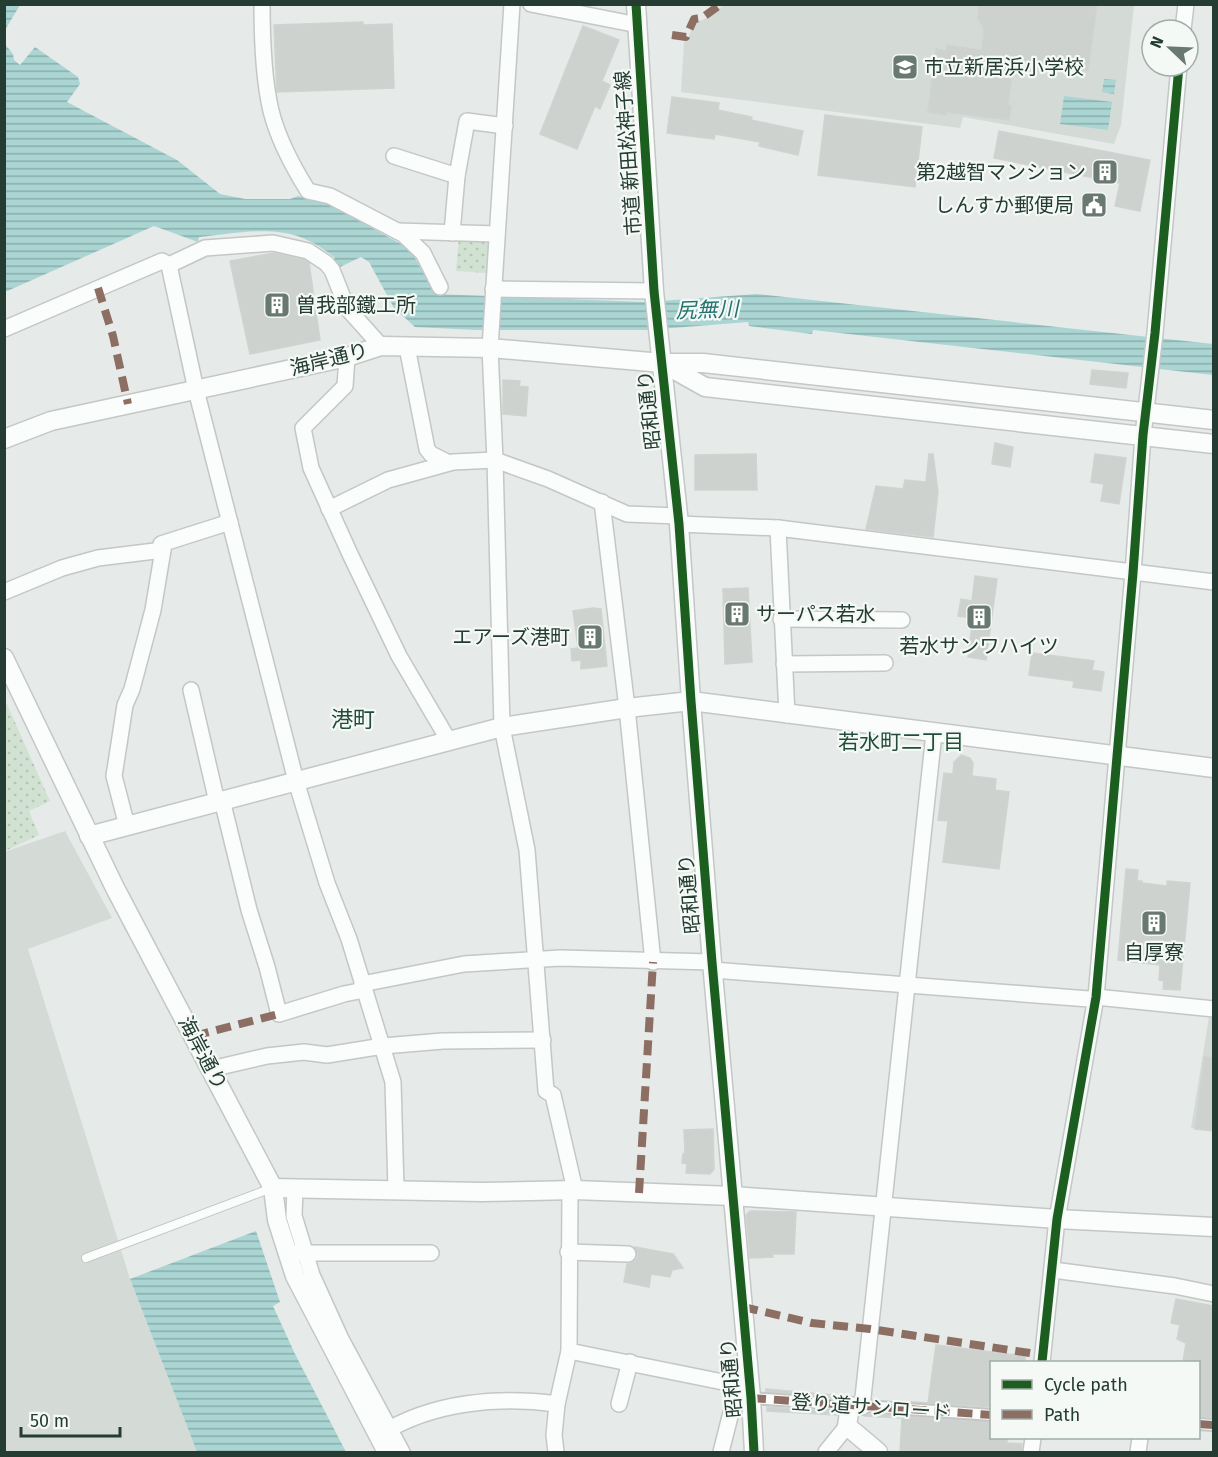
<svg xmlns="http://www.w3.org/2000/svg" width="1218" height="1457" font-family="'Fira Sans','Noto Sans JP',sans-serif">
<style>
.built{fill:#d4dbd7}
.green{fill:url(#green-dots)}
.water{fill:url(#water-rules)}
.building{fill:#cdd2cf;stroke:#cfd3d1;stroke-width:1.5}
.lines{fill:none;stroke-linecap:round;stroke-linejoin:round}
.service-casing{stroke:#c3c7c5;stroke-width:10}
.pedestrian-casing{stroke:#c3c7c5;stroke-width:14}
.minor-casing{stroke:#c3c7c5;stroke-width:18}
.tertiary-casing{stroke:#c3c7c5;stroke-width:21}
.service{stroke:#fbfcfc;stroke-width:8}
.pedestrian{stroke:#fbfcfc;stroke-width:10}
.minor{stroke:#fbfcfc;stroke-width:15}
.tertiary{stroke:#fbfcfc;stroke-width:18}
.quiet{stroke:#8d6e63;stroke-width:8;stroke-dasharray:15 8;stroke-linecap:butt}
.cycleway-casing{stroke:#f4f9f6;stroke-width:13}
.cycleway{stroke:#1b5e20;stroke-width:9}
.labels{text-anchor:middle;stroke-width:4.5;stroke-linejoin:round;paint-order:stroke}
.poi-label{font-size:20px;fill:#253c32;stroke:#f4f9f6;text-anchor:start}
.street-label{font-size:20px;fill:#253c32;stroke:#f4f9f6}
.water-label{font-size:21px;font-style:italic;fill:#247371;stroke:#f4f9f6}
.neighbourhood-label{font-size:21px;fill:#234d3a;stroke:#f4f9f6}
.quarter-label{font-size:22px;fill:#234d3a;stroke:#f4f9f6}
</style>
<defs>
<pattern id="green-dots" width="8" height="8" patternUnits="userSpaceOnUse" patternTransform="scale(1.5)"><rect width="8" height="8" fill="#d1e2d3"/><path d="M2 2h.1M6 6h.1" fill="none" stroke="#b3c3b6" stroke-width="1.8" stroke-linecap="round"/></pattern>
<pattern id="water-rules" width="6" height="5" patternUnits="userSpaceOnUse" patternTransform="scale(1.5)"><rect width="6" height="5" fill="#aad5d3"/><path d="M0 2.5h6" fill="none" stroke="#8aaeac"/></pattern>
</defs>
<rect width="100%" height="100%" fill="#e6eae8"/>
<g class="built">
<path d="M724 5H1134L1121 125 1114 144 963 117 960 128 681 92 684 42 687 41 694 22 703 20Z"/>
<path d="M65 831 112 918 28 949 130 1279 197 1452H5L4 852Z"/>
<path d="M1209 1017H1213V1131L1191 1128Z"/>
</g>
<g class="green">
<path d="M459 237 489 239 486 273 456 271Z"/>
<path d="M5 700 50 801 29 811 39 835 5 851Z"/>
</g>
<g class="water">
<path d="M5 4 20 5 5 30 4 5Z"/>
<path d="M4 43 13 54 14 60 20 65 35 47 78 77 80 84 67 102 177 160 220 194 245 199H290L298 196 327 203 410 249 435 294 646 302 757 294 1213 344V375L813 330 812 334 749 326 748 322 647 330H476L415 327 394 308 369 262 361 257 338 268 331 262 335 258C291 220 253 232 199 237L198 242 154 226 5 292Z"/>
<path d="M1104 79 1116 80 1114 94 1102 92Z"/>
<path d="M1064 96 1112 102 1108 130 1060 124Z"/>
<path d="M256 1231 280 1302 273 1306 295 1354 346 1452H197L130 1279Z"/>
</g>
<g class="building">
<path d="M979 4H1097L1088 71 1018 60 1016 75 1012 74 1008 105 1011 106 1009 120 946 112V115L928 112 936 49 946 51 947 45 982 50 984 30 978 18Z"/>
<path d="M363 22V25L392 24 394 88 277 92 274 25Z"/>
<path d="M583 26 619 40 602 81 610 85 600 109 595 106 577 149 540 134Z"/>
<path d="M672 97 719 103 718 110 752 117 751 120 803 131 798 155 759 146 760 142 715 134 714 139 667 133Z"/>
<path d="M825 115 922 127 915 187 818 175Z"/>
<path d="M999 131 1150 160 1140 211 1115 206 1120 183 994 158Z"/>
<path d="M274 253 304 260 309 263 320 340 250 354 230 261Z"/>
<path d="M1092 370 1128 373 1126 388 1090 384Z"/>
<path d="M503 380 520 381 519 386 528 387 526 416 503 414Z"/>
<path d="M995 443 1013 447 1010 467 992 464Z"/>
<path d="M756 454 757 490H695V455Z"/>
<path d="M929 454H933L938 492 933 537 866 529 876 486 903 489 905 480 926 482Z"/>
<path d="M1095 454 1126 458 1119 504 1101 501 1104 484 1091 482Z"/>
<path d="M975 576 997 579 986 660 968 657 973 618 958 616 961 599 972 601Z"/>
<path d="M748 588 752 662 725 664 723 589Z"/>
<path d="M593 608 601 609 607 666 581 669V660L572 661 571 649 578 648 573 611Z"/>
<path d="M1032 653 1094 661 1092 670 1104 672 1101 691 1073 687 1074 681 1029 675Z"/>
<path d="M961 755 970 758 973 763 972 776 996 779 995 790 1009 792 999 869 943 862 948 821 938 820 944 773 953 774 954 762Z"/>
<path d="M1126 869 1138 870 1137 881H1142V883L1167 886V881L1190 883 1180 990 1163 989 1164 981 1159 980 1160 965 1118 960Z"/>
<path d="M1204 1057 1214 1058V1131L1195 1129Z"/>
<path d="M713 1129 714 1169 710 1174 686 1173 687 1164 682 1163 683 1154 685 1153 684 1130Z"/>
<path d="M750 1211 796 1212 794 1254H772L773 1257 750 1258 746 1215Z"/>
<path d="M635 1247 673 1254 683 1268 672 1270 670 1277 651 1274 649 1287 624 1282 627 1264 633 1262 637 1259 638 1254Z"/>
<path d="M1176 1299 1214 1306V1417H1198V1362H1183L1186 1343 1177 1339 1180 1325 1171 1323Z"/>
<path d="M936 1345 1025 1356V1362H992V1407L898 1401 928 1403Z"/>
<path d="M766 1389 844 1396 766 1392Z"/>
<path d="M767 1407 838 1412 837 1415 767 1411Z"/>
<path d="M869 1414 992 1422V1437H1007V1443L1022 1444 1021 1452H900L902 1418 864 1416Z"/>
</g>
<g class="lines">
<defs>
<path id="service" d="M86 1258 272 1188"/>
<g id="pedestrian">
<path d="M751 1398 992 1415"/>
<path d="M1198 1424 1214 1425"/>
</g>
<g id="minor">
<path d="M262 4C262 39 263 77 271 111 278 139 293 167 308 191L330 196 403 234 423 253 440 287"/>
<path d="M512 4 490 348 495 460 502 727 527 850 546 1091 553 1095 575 1190"/>
<path d="M531 4 638 25"/>
<path d="M1183 30 1186 4"/>
<path d="M394 156 457 176 467 121 505 126"/>
<path d="M397 231 497 234"/>
<path d="M452 233 457 176"/>
<path d="M169 265 205 248 273 243 308 251 326 263 332 270 347 308 381 346"/>
<path d="M493 289 654 291"/>
<path d="M4 329 162 261 169 265 196 390 296 781 327 883 349 939 393 1082 396 1190"/>
<path d="M407 347 427 449 431 454 449 463"/>
<path d="M347 357 345 386 303 428 311 468 350 554 399 656 449 741"/>
<path d="M602 502 627 708 653 962"/>
<path d="M329 509 388 480 453 462 495 460 548 479 627 514 678 516"/>
<path d="M679 524 778 528 1214 582"/>
<path d="M778 528 787 715"/>
<path d="M4 592 62 568 98 558 163 550"/>
<path d="M781 619 902 620"/>
<path d="M784 664 885 663"/>
<path d="M191 690 217 802"/>
<path d="M222 800 249 910 267 967 279 1014 344 994 364 990"/>
<path d="M127 826 114 776 125 705 132 689 153 610 163 550 161 544 230 522"/>
<path d="M713 970 1089 999 1096 997 1214 1009"/>
<path d="M362 984 464 964 560 958 712 962"/>
<path d="M211 1069 267 1056 304 1052 327 1055 383 1046 443 1041 543 1040"/>
<path d="M295 1188 294 1216 312 1275 341 1339 402 1452"/>
<path d="M568 1252 628 1254"/>
<path d="M296 1253H431"/>
<path d="M1053 1270 1175 1286 1214 1294"/>
<path d="M569 1351 723 1382 750 1384"/>
<path d="M1042 1362 1057 1219 1096 997 1133 573 1143 435 1155 333 1179 66"/>
<path d="M619 1404 630 1362"/>
<path d="M862 1407 934 733"/>
<path d="M381 1434C432 1402 498 1396 557 1404"/>
<path d="M556 1452 554 1435 557 1404 569 1351 570 1190"/>
<path d="M721 1452 738 1385"/>
<path d="M826 1452 847 1426"/>
<path d="M1031 1452 1033 1438"/>
<path d="M1138 1452 1140 1438"/>
</g>
<g id="tertiary">
<path d="M636 4 654 291 679 524 691 701 712 962 751 1398 754 1452"/>
<path d="M664 364 705 387 1214 444"/>
<path d="M4 439 51 421 347 357 381 346 490 348 662 363H703L1214 420"/>
<path d="M4 658 115 888 273 1188 277 1220 295 1276 387 1452"/>
<path d="M89 836 502 727 627 708 691 701 1214 768"/>
<path d="M273 1188 482 1192 575 1190 733 1196 1057 1219 1214 1227"/>
<path d="M850 1406 847 1426 878 1452"/>
</g>
</defs>
<use href="#service" class="service-casing"/>
<use href="#pedestrian" class="pedestrian-casing"/>
<use href="#minor" class="minor-casing"/>
<use href="#tertiary" class="tertiary-casing"/>
<use href="#service" class="service"/>
<use href="#pedestrian" class="pedestrian"/>
<use href="#minor" class="minor"/>
<use href="#tertiary" class="tertiary"/>
<g class="quiet">
<path d="M672 35 686 37 694 19 702 18 721 4"/>
<path d="M98 288 113 336 128 404"/>
<path d="M194 1036 279 1014"/>
<path d="M639 1193 653 962"/>
<path d="M743 1307 812 1323 870 1329 1043 1355"/>
<path d="M751 1398 992 1415"/>
<path d="M1198 1424 1214 1425"/>
</g>
<defs>
<g id="cycleway">
<path d="M636 4 654 291 679 524 691 701 712 962 751 1398 754 1452"/>
<path d="M1042 1362 1057 1219 1096 997 1133 573 1143 435 1155 333 1179 66"/>
</g>
</defs>
<use href="#cycleway" class="cycleway-casing"/>
<use href="#cycleway" class="cycleway"/>
</g>
<defs>
<symbol id="school-square" viewBox="-11 -11 22 22"><rect x="-9" y="-9" width="18" height="18" rx="4" fill="#697972" stroke="#f4f9f6"/><path d="M0-5L7-2L0 1L-7-2ZM-4 1L0 2.5L4 1V4Q0 6-4 4Z" fill="#fff"/></symbol>
<symbol id="building-square" viewBox="-11 -11 22 22"><rect x="-9" y="-9" width="18" height="18" rx="4" fill="#697972" stroke="#f4f9f6"/><path d="M-4-6H4V6H1V3H-1V6H-4ZM-2.5-4.3h1.7v1.8h-1.7ZM.8-4.3h1.7v1.8H.8ZM-2.5-1h1.7V.8h-1.7ZM.8-1h1.7V.8H.8Z" fill="#fff"/></symbol>
<symbol id="civic-square" viewBox="-11 -11 22 22"><rect x="-9" y="-9" width="18" height="18" rx="4" fill="#697972" stroke="#f4f9f6"/><path d="M-.6-6.5H3V-4.5H.6V-3L4-1V1h2V6H-6V1h2V-1L-.6-3ZM-1.2 2.5V6h2.4V2.5Z" fill="#fff"/></symbol>
</defs>
<g fill-rule="evenodd">
<use href="#school-square" x="890" y="52" width="30" height="30"/>
<use href="#building-square" x="1090" y="157" width="30" height="30"/>
<use href="#civic-square" x="1079" y="190" width="30" height="30"/>
<use href="#building-square" x="262" y="290" width="30" height="30"/>
<use href="#building-square" x="722" y="599" width="30" height="30"/>
<use href="#building-square" x="964" y="602" width="30" height="30"/>
<use href="#building-square" x="575" y="622" width="30" height="30"/>
<use href="#building-square" x="1139" y="908" width="30" height="30"/>
</g>
<g class="labels">
<g class="poi-label">
<text x="924" y="74">市立新居浜小学校</text>
<text x="1086" y="179" text-anchor="end">第2越智マンション</text>
<text x="1074" y="212" text-anchor="end">しんすか郵便局</text>
<text x="296" y="312">曽我部鐵工所</text>
<text x="756" y="621">サーパス若水</text>
<text x="570" y="644" text-anchor="end">エアーズ港町</text>
<text x="979" y="653" text-anchor="middle">若水サンワハイツ</text>
<text x="1154" y="959" text-anchor="middle">自厚寮</text>
</g>
<g class="street-label">
<text transform="translate(628 153) rotate(-94)" y="7">市道 新田松神子線</text>
<text transform="translate(329 359) rotate(-14)" y="7">海岸通り</text>
<text transform="translate(649 410) rotate(-96)" y="7">昭和通り</text>
<text transform="translate(689 894) rotate(-95)" y="7">昭和通り</text>
<text transform="translate(203 1053) rotate(62)" y="7">海岸通り</text>
<text transform="translate(731 1378) rotate(-95)" y="7">昭和通り</text>
<text transform="translate(871 1407) rotate(4)" y="7">登り道サンロード</text>
</g>
<g class="water-label">
<text transform="translate(707 310) rotate(-2)" y="7">尻無川</text>
</g>
<g class="neighbourhood-label">
<text x="901" y="749">若水町二丁目</text>
</g>
<g class="quarter-label">
<text x="353" y="727">港町</text>
</g>
</g>
<rect width="1218" height="1457" fill="none" stroke="#253c32" stroke-width="12"/>
<rect x="990" y="1361" width="210" height="78" fill="#f4f9f6" stroke="#a1ada8" stroke-width="1.5"/>
<rect x="1002" y="1380" width="30" height="9" fill="#1b5e20" stroke="#a1ada8" stroke-width="1.5"/>
<text x="1044" y="1391" font-size="18" fill="#253c32">Cycle path</text>
<rect x="1002" y="1410" width="30" height="9" fill="#8d6e63" stroke="#a1ada8" stroke-width="1.5"/>
<text x="1044" y="1421" font-size="18" fill="#253c32">Path</text>
<g transform="translate(1170 48) rotate(293)"><circle r="28" fill="#f4f9f6" stroke="#a1ada8" stroke-width="1.5"/>
<path d="M0-4.5L10 22L0 15L-10 22Z" fill="#697972"/>
<text y="-9" font-size="16" font-weight="bold" text-anchor="middle" fill="#253c32">N</text>
</g>
<path d="M21 1427v9h99v-9" fill="none" stroke="#253c32" stroke-width="3"/>
<text x="30" y="1427" font-size="18" fill="#253c32" stroke="#f4f9f6" stroke-width="4.5" paint-order="stroke">50 m</text>
</svg>
